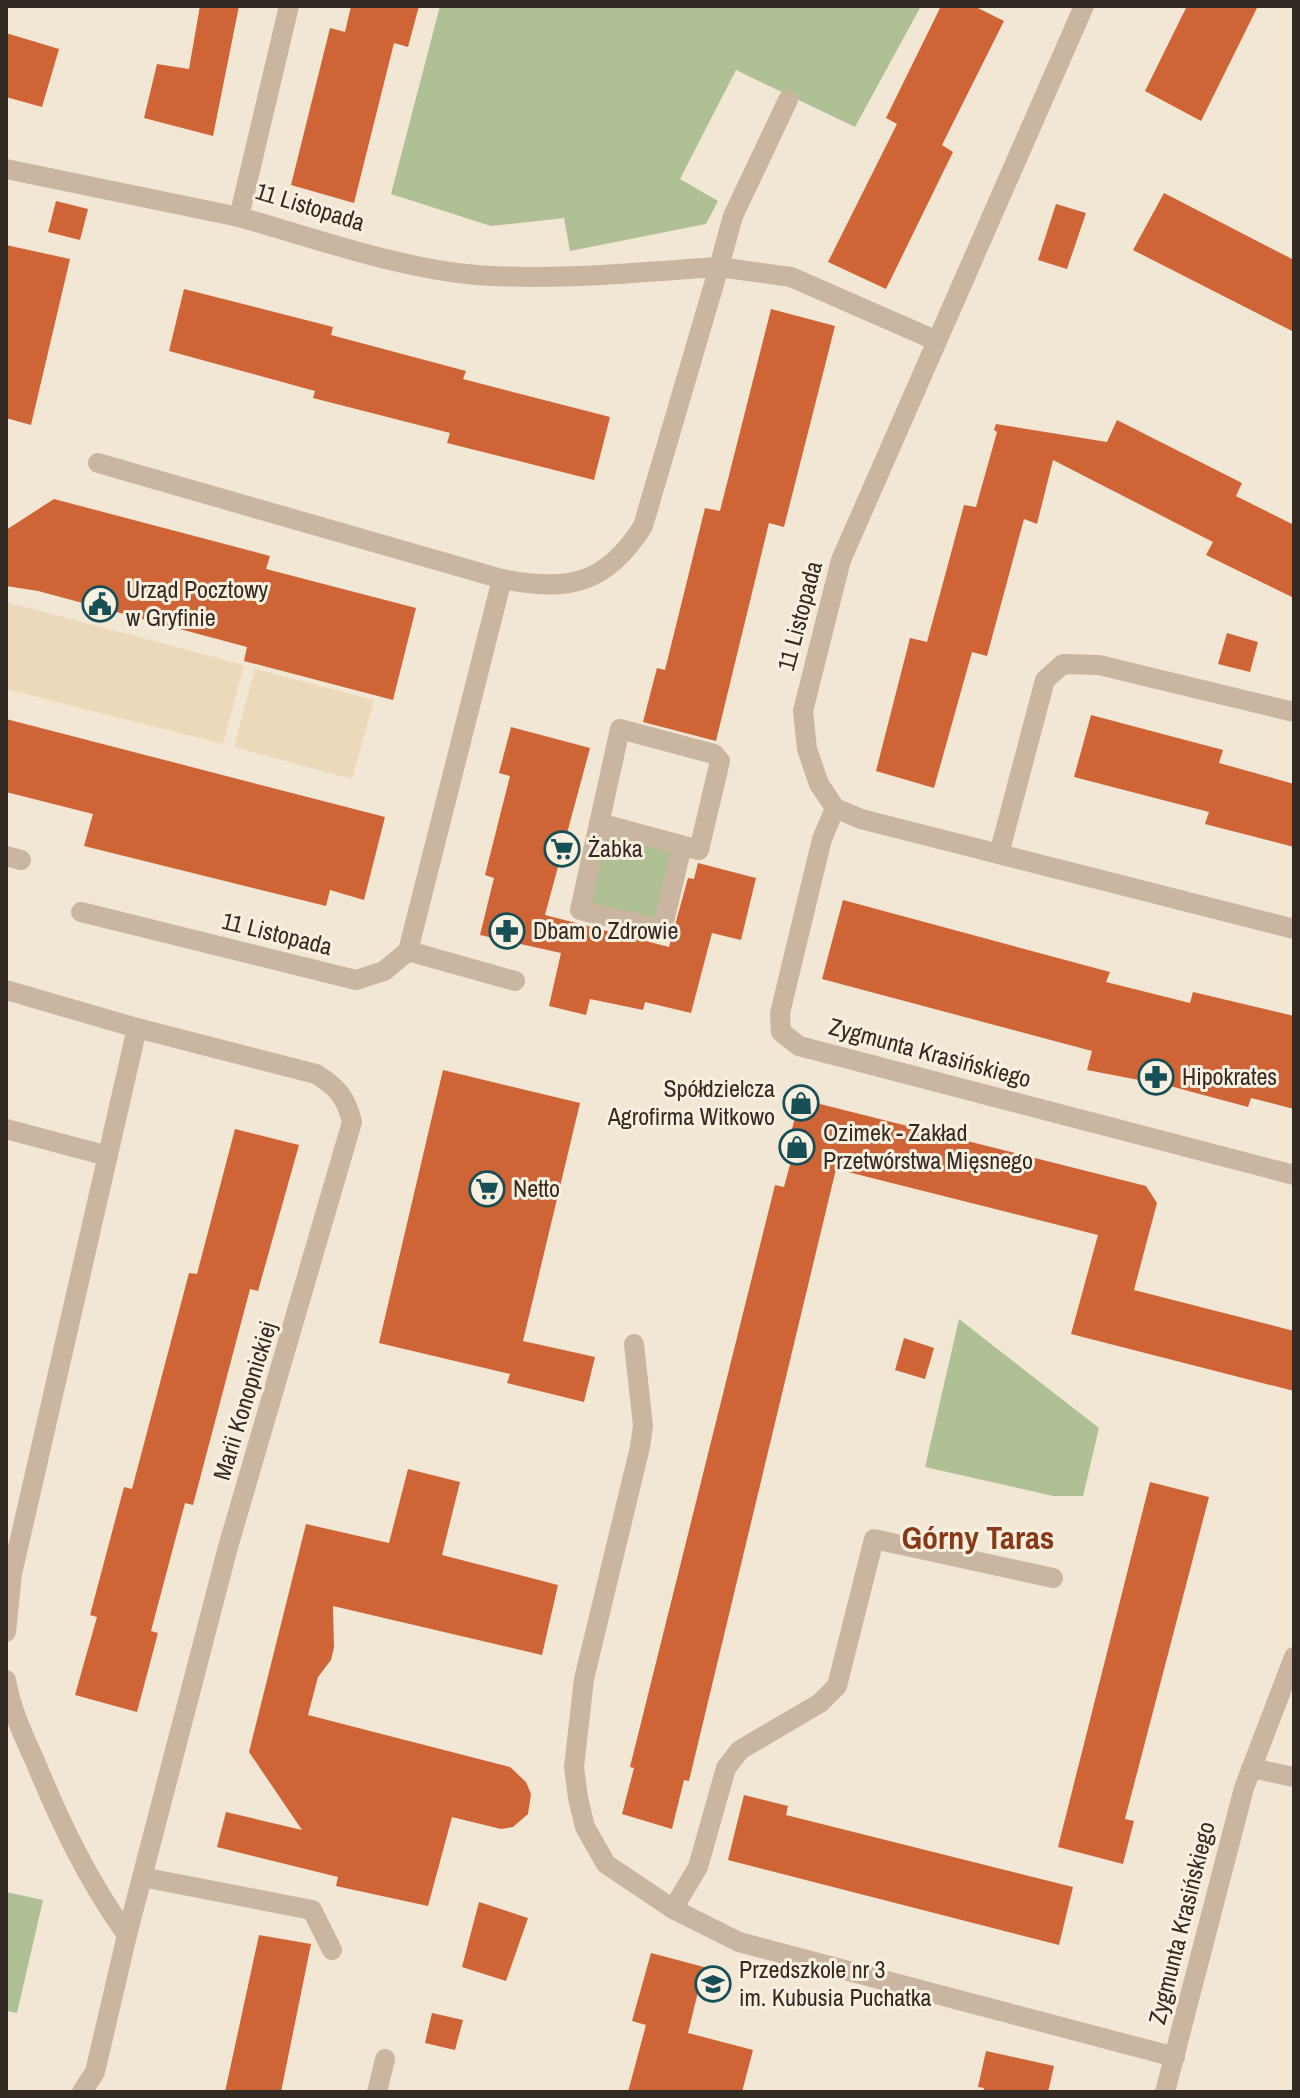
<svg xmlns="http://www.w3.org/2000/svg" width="1300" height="2098" font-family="'Archivo Narrow',sans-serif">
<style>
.green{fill:#afc194}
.plaza{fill:#ecd9ba}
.building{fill:#cf6536}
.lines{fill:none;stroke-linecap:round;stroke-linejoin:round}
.minor{stroke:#cab6a0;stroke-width:20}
.labels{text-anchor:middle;stroke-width:6;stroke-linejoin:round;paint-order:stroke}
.street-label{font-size:24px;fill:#342a24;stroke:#faf0e0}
.poi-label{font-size:24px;fill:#342a24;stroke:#faf0e0;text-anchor:start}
.district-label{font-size:32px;font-weight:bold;fill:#883a18;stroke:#faf0e0}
</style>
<rect width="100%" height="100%" fill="#f2e6d4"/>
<g class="green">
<path d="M440 6H921L855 127 736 70 680 179 718 201 706 224 570 251 564 218 491 226 391 194Z"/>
<path d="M605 832 673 851 657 922 588 907Z"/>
<path d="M959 1319 1099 1428 1083 1496H1053L925 1467Z"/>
<path d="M6 1892 43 1900 17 2013 6 2011Z"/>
</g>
<g class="plaza">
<path d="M6 602 244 665 223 744 6 689Z"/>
<path d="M255 669 374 700 352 779 234 747Z"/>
</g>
<g class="building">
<path d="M200 6H239L213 136 144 118 157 64 189 69Z"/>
<path d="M351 6H419L408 47 394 43 354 203 291 185 330 28 345 32Z"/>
<path d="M941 6H974L1004 21 942 145 953 152 886 289 828 262 897 124 886 118Z"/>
<path d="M1187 6H1258L1201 121 1145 91Z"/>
<path d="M6 33 59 49 42 107 6 97Z"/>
<path d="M1164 193 1294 260V332L1133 250Z"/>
<path d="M56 201 88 209 80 240 48 232Z"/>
<path d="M1056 204 1086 213 1067 269 1038 260Z"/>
<path d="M6 245 70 259 31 425 6 418Z"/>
<path d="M184 289 333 327 331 335 466 371 463 379 610 417 594 480 447 443 450 433 313 398 315 391 169 351Z"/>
<path d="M771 309 835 326 784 527 769 523 716 741 643 722 657 668 665 670 705 508 720 511Z"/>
<path d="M1117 420 1242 483 1236 496 1294 525V598L1206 555 1213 542 1053 460 1037 524 1024 519 987 656 972 652 934 788 876 771 910 638 927 642 964 505 976 507 997 432 994 430 996 424 1107 442Z"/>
<path d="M54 499 270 556 266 569 416 608 393 700 244 661 247 647 38 591 6 586V530Z"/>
<path d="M1227 633 1258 642 1250 672 1218 664Z"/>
<path d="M1091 715 1223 750 1219 763 1294 784V847L1205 824 1209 812 1074 777Z"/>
<path d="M6 719 385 817 364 900 330 890 326 906 84 846 93 814 6 792Z"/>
<path d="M511 727 590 748 545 915 669 947 688 878 694 879 698 863 756 878 741 940 712 933 691 1013 645 1002 643 1010 590 999 586 1015 549 1006 561 953 480 935 494 878 485 875 510 776 499 773Z"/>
<path d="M843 900 1110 972 1106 982 1190 1003 1193 992 1294 1016V1109L1251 1098 1248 1107 1170 1086 1087 1070 1092 1051 822 979Z"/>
<path d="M443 1070 580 1103 523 1341 595 1357 584 1402 507 1383 510 1374 379 1343Z"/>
<path d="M800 1099 1146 1186 1157 1203 1134 1290 1294 1331V1391L1071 1334 1098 1235 836 1169 689 1781 684 1780 672 1829 622 1814 634 1768 630 1767 775 1185 784 1187 799 1131 792 1129Z"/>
<path d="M235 1129 299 1145 258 1291 250 1289 193 1505 185 1503 151 1631 158 1633 137 1712 75 1695 97 1617 90 1615 124 1487 132 1489 189 1273 197 1274Z"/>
<path d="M904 1338 934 1348 925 1379 895 1370Z"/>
<path d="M408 1469 460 1482 442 1555 558 1585 542 1655 333 1606 334 1647 331 1660 318 1677 308 1715 510 1767 526 1782 531 1794 528 1814 513 1827 501 1829 452 1817 428 1906 336 1886 338 1877 217 1847 226 1812 302 1830 249 1752 306 1524 389 1543Z"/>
<path d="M1150 1482 1209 1497 1125 1819 1134 1821 1123 1864 1058 1847Z"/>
<path d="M744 1795 788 1806 786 1815 1073 1887 1059 1945 728 1860Z"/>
<path d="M479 1902 528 1918 506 1981 462 1967Z"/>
<path d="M259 1935 311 1944 281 2092H225Z"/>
<path d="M651 1953 704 1967 688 2033 753 2050 742 2092H628L646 2025 632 2021Z"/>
<path d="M432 2013 463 2020 455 2050 425 2043Z"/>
<path d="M986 2051 1054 2066 1048 2092H983L984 2088 978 2087Z"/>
</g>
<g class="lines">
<g class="minor">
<path d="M289 6 239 217C315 238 396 268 476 275 557 281 639 272 719 267L733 216 788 100"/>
<path d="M1084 6 841 560 803 711 807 749 819 784 835 808 861 819 1294 929"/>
<path d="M6 169 239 217"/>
<path d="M98 463 502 579C568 592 606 585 643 526L719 267 791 277 937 341"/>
<path d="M835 808 822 839 780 1013 781 1032 799 1046 1294 1175"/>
<path d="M599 823 699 850 720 761 714 754 620 729 580 910 662 930 682 846"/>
<path d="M999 854 1045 680 1063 664 1099 665 1294 712"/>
<path d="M6 856 21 860"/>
<path d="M81 912 356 980 384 971 408 951 502 579"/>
<path d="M408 951 515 981"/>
<path d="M6 990 137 1028 316 1074C337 1087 346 1097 352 1122L228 1547 127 1935 95 2072 82 2092"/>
<path d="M6 1129 108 1156"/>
<path d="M634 1344 643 1426 640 1447 584 1679 574 1767 578 1798 585 1827 606 1864 673 1909 739 1942 1175 2057"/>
<path d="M6 1632 12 1574 137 1028"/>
<path d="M6 1680C11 1709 23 1735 35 1761 60 1822 88 1881 127 1935"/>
<path d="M1251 1768 1294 1777"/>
<path d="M142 1877 312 1910 332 1950"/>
<path d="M673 1909 698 1867 726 1768 740 1750 820 1703 837 1686 874 1539 1053 1578"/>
<path d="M377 2092 385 2059"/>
<path d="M1165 2092 1244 1788 1294 1657"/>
</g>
</g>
<defs>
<symbol id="civic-ring" viewBox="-11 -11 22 22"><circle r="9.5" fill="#faf0e0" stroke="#174f57" stroke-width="1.5"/><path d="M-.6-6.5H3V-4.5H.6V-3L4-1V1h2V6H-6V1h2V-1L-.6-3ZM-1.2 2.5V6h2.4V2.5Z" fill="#174f57"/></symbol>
<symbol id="supermarket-ring" viewBox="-11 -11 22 22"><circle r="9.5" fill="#faf0e0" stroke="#174f57" stroke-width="1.5"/><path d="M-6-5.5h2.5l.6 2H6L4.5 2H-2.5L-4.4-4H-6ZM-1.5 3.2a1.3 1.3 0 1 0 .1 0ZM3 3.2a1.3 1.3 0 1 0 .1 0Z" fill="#174f57"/></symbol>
<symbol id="pharmacy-ring" viewBox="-11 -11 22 22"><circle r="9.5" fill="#faf0e0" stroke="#174f57" stroke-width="1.5"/><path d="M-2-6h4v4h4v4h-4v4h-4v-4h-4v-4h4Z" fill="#174f57"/></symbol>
<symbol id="shop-ring" viewBox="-11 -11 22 22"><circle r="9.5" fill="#faf0e0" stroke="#174f57" stroke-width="1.5"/><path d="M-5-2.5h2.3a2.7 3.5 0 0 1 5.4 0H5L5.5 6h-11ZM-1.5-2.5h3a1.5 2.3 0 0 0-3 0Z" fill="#174f57"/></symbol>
<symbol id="school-ring" viewBox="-11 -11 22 22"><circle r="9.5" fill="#faf0e0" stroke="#174f57" stroke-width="1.5"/><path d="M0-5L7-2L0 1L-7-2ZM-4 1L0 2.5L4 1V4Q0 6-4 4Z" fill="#174f57"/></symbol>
</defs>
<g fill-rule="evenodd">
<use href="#civic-ring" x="80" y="584" width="40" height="40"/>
<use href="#supermarket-ring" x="542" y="829" width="40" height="40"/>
<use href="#pharmacy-ring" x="487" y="911" width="40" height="40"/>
<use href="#pharmacy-ring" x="1136" y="1057" width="40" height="40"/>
<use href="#shop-ring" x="781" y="1083" width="40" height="40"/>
<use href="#shop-ring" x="777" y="1127" width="40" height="40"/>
<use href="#supermarket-ring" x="467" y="1169" width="40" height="40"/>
<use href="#school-ring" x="693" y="1964" width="40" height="40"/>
</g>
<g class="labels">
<g class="street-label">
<text transform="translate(310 207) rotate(17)" y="8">11 Listopada</text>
<text transform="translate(800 616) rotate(-75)" y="8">11 Listopada</text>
<text transform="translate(277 934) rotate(14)" y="8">11 Listopada</text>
<text transform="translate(930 1053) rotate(15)" y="8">Zygmunta Krasińskiego</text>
<text transform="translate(245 1401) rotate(-73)" y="8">Marii Konopnickiej</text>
<text transform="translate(1182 1923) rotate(-76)" y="8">Zygmunta Krasińskiego</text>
</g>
<g class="poi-label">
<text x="126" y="598">Urząd Pocztowy<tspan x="126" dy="28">w Gryfinie</tspan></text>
<text x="588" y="857">Żabka</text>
<text x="533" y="939">Dbam o Zdrowie</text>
<text x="1182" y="1085">Hipokrates</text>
<text x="775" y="1097" text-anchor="end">Spółdzielcza<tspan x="775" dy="28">Agrofirma Witkowo</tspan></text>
<text x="823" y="1141">Ozimek - Zakład<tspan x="823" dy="28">Przetwórstwa Mięsnego</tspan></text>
<text x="513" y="1197">Netto</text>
<text x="739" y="1978">Przedszkole nr 3<tspan x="739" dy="28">im. Kubusia Puchatka</tspan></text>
</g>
<g class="district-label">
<text x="978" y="1549">Górny Taras</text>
</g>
</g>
<rect width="1300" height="2098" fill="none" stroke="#342a24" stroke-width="16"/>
</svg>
